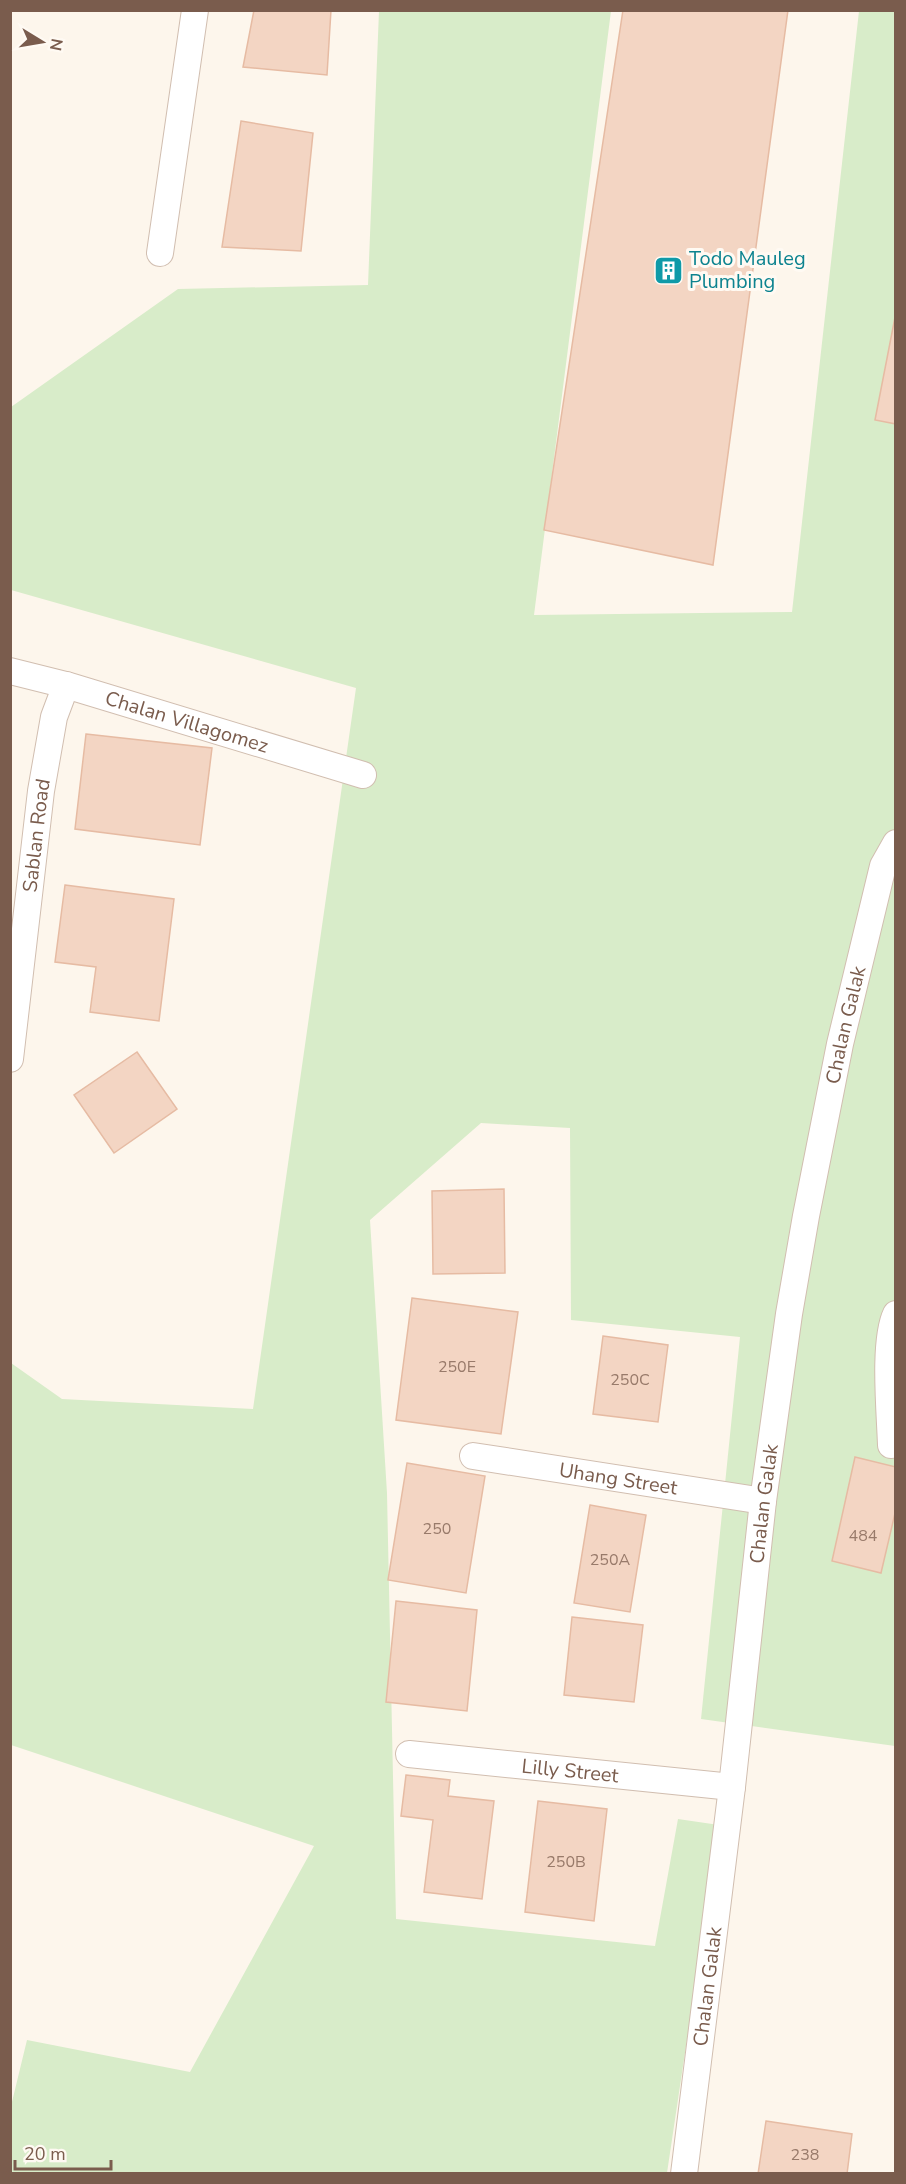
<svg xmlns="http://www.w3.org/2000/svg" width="906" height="2184" font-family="'Nunito Sans',sans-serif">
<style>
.green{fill:#d8ecc9}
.building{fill:#f3d5c3;stroke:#e6bba3;stroke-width:1.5}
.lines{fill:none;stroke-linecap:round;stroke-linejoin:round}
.street-casing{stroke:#d1beb0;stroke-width:28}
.street{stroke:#fff;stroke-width:26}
.labels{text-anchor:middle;stroke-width:6;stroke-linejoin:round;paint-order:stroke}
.number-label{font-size:16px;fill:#987a6a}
.culture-label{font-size:20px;fill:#0d838f;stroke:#fffaf3;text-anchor:start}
.street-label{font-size:20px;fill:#7a5c4d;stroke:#fffaf3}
</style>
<rect width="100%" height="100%" fill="#fdf6ec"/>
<path class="green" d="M379 11H611L534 615 792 612 859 11H895V1746L701 1719 740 1337 571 1320 570 1128 481 1123 370 1220 387 1493 396 1919 655 1946 678 1819 719 1825 667 2173H11V2106L27 2040 190 2072 314 1846 11 1745V1363L62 1399 253 1409 356 688 11 590V407L178 289 368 285Z"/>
<g class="building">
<path d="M254 10H331L327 75 243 67Z"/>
<path d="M623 10H788L713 565 544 530Z"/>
<path d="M241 121 313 133 301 251 222 247Z"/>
<path d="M896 312V424L875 420Z"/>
<path d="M86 734 212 748 200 845 75 829Z"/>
<path d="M65 885 174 899 159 1021 90 1012 96 967 55 962Z"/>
<path d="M137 1052 177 1109 114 1153 74 1095Z"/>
<path d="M504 1189 505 1273 433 1274 432 1191Z"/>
<path d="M412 1298 518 1312 501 1434 396 1420Z"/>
<path d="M603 1336 668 1345 658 1422 593 1414Z"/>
<path d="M855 1457 896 1467V1509L881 1573 832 1561Z"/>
<path d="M407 1463 485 1476 466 1593 388 1580Z"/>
<path d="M590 1505 646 1515 630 1612 574 1603Z"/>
<path d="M396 1601 477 1610 467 1711 386 1702Z"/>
<path d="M572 1617 643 1625 634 1702 564 1695Z"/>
<path d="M406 1775 450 1780 448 1796 494 1801 482 1899 424 1892 433 1820 401 1816Z"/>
<path d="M538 1801 607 1809 594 1921 525 1912Z"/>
<path d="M766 2121 852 2134 847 2174H758Z"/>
</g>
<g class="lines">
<defs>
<g id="street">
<path d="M160 253 195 10"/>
<path id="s1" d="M10 671 66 685 363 775"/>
<path id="s2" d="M10 1059 41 791 54 717 66 685"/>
<path d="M891 1445C890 1413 883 1341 896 1314"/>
<path id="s3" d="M473 1456 763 1501"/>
<path id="s4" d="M409 1754 732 1787"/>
<path id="s5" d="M684 2174 732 1787 763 1501 789 1314 806 1216 840 1044 883 866 896 843"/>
</g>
</defs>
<use href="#street" class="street-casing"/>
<use href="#street" class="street"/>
</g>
<defs>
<symbol id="building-square" viewBox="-11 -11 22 22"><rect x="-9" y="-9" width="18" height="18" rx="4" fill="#0f9aa8" stroke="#fffaf3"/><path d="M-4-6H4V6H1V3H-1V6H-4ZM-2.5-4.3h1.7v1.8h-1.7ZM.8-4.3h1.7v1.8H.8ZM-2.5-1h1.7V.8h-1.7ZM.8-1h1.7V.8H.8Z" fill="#fff"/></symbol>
</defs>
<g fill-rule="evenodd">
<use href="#building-square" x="652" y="254" width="33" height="33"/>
</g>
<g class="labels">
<g class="number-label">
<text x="457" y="1372">250E</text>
<text x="630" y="1385">250C</text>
<text x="437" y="1534">250</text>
<text x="863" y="1541">484</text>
<text x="610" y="1565">250A</text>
<text x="566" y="1867">250B</text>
<text x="805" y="2160">238</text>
</g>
<g class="culture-label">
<text x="689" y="265">Todo Mauleg<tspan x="689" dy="23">Plumbing</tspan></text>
</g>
<g class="street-label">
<text dy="7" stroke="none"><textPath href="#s1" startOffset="184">Chalan Villagomez</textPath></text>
<text dy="7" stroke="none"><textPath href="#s2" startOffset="225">Sablan Road</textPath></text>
<text dy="7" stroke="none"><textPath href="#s5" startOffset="1161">Chalan Galak</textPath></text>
<text dy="7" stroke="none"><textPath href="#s3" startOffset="147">Uhang Street</textPath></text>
<text dy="7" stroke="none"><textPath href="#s5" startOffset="675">Chalan Galak</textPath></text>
<text dy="7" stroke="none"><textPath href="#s4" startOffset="162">Lilly Street</textPath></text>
<text dy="7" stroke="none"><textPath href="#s5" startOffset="189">Chalan Galak</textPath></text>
</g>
</g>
<rect width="906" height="2184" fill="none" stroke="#7a5c4d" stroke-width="24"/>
<g transform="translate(42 42) rotate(101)" stroke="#fffaf3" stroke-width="4.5" paint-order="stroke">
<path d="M0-4.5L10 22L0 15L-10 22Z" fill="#7a5c4d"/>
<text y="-9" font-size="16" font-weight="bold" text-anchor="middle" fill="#7a5c4d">N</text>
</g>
<path d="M15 2160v9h96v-9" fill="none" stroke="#7a5c4d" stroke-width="3"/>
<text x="24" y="2160" font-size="18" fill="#7a5c4d" stroke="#fffaf3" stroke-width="4.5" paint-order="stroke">20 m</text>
</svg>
